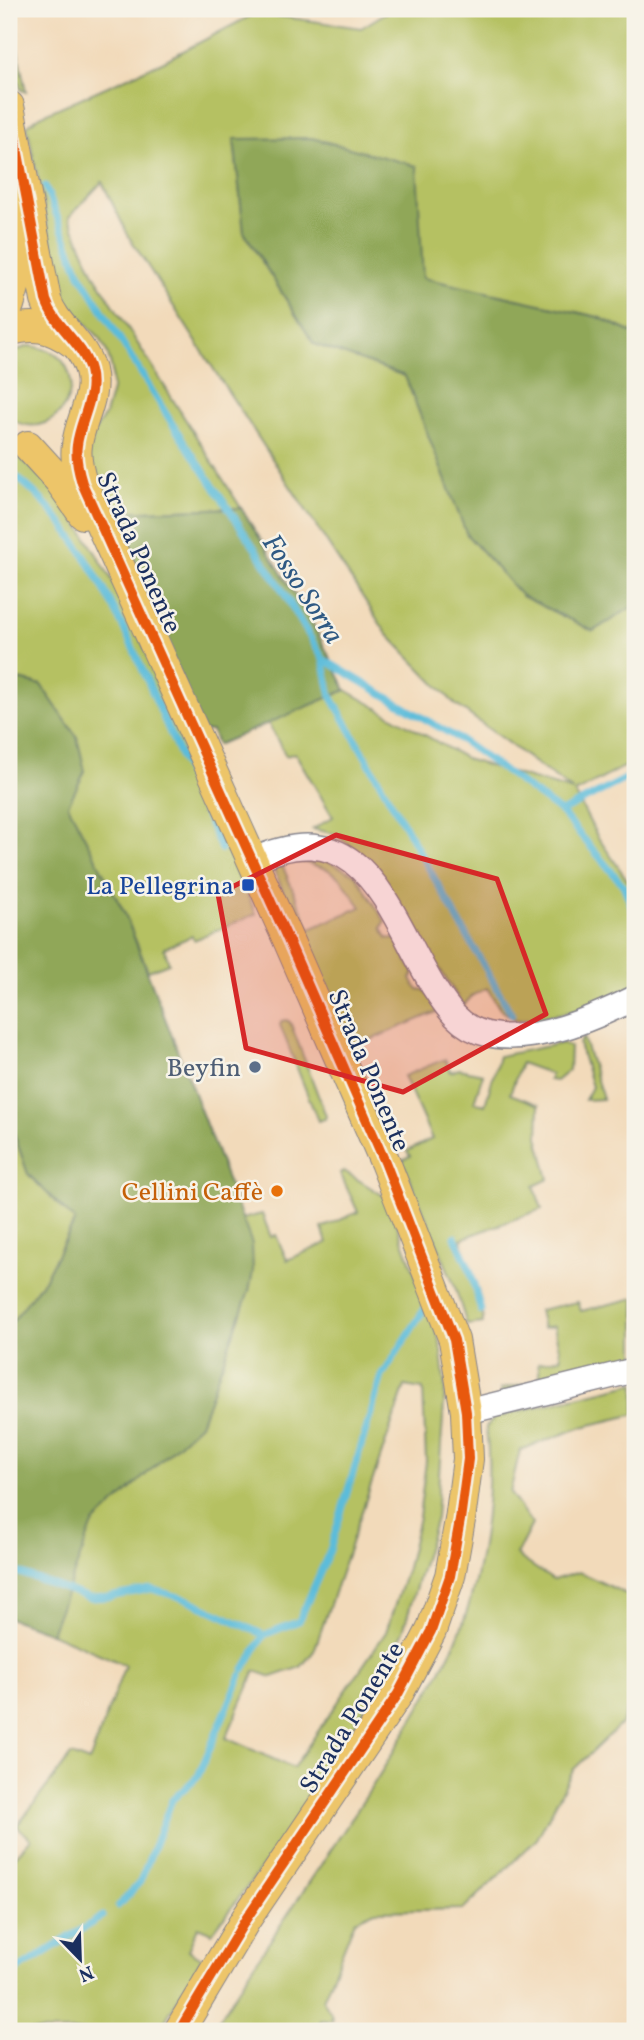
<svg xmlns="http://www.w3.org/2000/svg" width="644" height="2040" font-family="Vollkorn,serif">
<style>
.green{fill:#b5c162;stroke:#687860;stroke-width:2;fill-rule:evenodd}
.forest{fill:#90a758;stroke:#566b5b;stroke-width:2}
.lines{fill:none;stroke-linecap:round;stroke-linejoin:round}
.stream{stroke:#5cbcda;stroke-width:7}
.minor-casing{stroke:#86848c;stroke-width:27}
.major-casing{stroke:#86848c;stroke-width:32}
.minor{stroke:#fff;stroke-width:24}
.major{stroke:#edc569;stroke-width:30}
.cycleway-casing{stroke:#f7f3e8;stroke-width:15}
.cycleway{stroke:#e8590c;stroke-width:10}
.marked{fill:#d62828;fill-opacity:0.2;stroke:#d62828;stroke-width:5;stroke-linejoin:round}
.transit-dot{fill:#1a4fb4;stroke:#f7f3e8;stroke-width:2.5}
.service-dot{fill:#5c6f8a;stroke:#f7f3e8;stroke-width:2.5}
.food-dot{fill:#e8710a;stroke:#f7f3e8;stroke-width:2.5}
.labels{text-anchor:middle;stroke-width:5;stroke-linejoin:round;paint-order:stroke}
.street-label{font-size:26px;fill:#1b2f5e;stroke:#f7f3e8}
.transit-label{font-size:26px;fill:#164399;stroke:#f7f3e8;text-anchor:end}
.service-label{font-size:26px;fill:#4e5e75;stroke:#f7f3e8;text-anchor:end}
.food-label{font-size:26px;fill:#c56008;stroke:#f7f3e8;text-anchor:end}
.water-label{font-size:28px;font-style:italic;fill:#2e5983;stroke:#f7f3e8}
</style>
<rect width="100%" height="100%" fill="#f7f3e8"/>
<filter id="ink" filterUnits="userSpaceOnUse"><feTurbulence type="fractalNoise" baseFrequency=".0143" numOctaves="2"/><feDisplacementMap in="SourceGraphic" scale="14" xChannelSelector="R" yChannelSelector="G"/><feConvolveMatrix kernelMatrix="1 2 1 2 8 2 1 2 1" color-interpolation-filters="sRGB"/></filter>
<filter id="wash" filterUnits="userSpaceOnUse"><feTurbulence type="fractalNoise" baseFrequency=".00686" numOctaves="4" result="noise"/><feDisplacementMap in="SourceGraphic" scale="28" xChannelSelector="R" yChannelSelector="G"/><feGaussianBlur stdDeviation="1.57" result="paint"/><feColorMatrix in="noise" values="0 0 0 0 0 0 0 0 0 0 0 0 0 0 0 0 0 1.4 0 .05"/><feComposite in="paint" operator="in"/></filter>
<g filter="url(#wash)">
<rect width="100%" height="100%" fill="#f2daba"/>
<g class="green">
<path d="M9 9 26 92 21 90 9 50Z"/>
<path d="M392 9H635V334L598 317 422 278 312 138 234 140 244 233 314 344 405 376 467 535 522 596 593 631 635 605V761L575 793 597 836 635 891V986L580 1010 543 1017 516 1020 500 1009 487 988 473 995 463 1006 380 874 362 855 335 834 313 829 333 817 295 753 286 756 268 723 346 690 469 760 573 791 455 704 387 634 220 379 128 235 102 182 69 217 94 274 241 508 110 512 86 456 91 437 105 415 112 390V369L107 352 100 338 63 300 27 126 40 116 162 62 256 13 361 28Z"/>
<path d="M29 346C104 353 65 453 9 418V353Z"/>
<path d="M9 453 22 459 62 498 102 563 120 594 221 816 220 833 256 914 194 940 192 936 164 948 169 963 148 971 125 914 67 805 85 771 41 685 9 678Z"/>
<path d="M314 854 356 875 385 921 382 928 387 938 396 939 414 973 411 979 417 989 425 990 439 1011 351 1048 273 868 276 865 283 867 310 929 361 907 341 879 327 869 302 862 300 858Z"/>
<path d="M286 1020 290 1022 326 1116 325 1119 318 1121 280 1025 281 1021Z"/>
<path d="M583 1037 603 1099 585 1100 592 1087 579 1044Z"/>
<path d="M563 1043 570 1047 569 1070 556 1081 549 1080 551 1074 521 1063 510 1094 539 1105 538 1137 549 1179 534 1186 542 1209 461 1239C462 1249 466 1257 470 1266 477 1284 483 1304 483 1323L467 1325 455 1287 402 1160 410 1156 407 1151 432 1139 404 1076 445 1059 451 1072 459 1069 483 1074 474 1102 485 1105 499 1056Z"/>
<path d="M9 1103 11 1125 28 1174 75 1220 44 1280 9 1326Z"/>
<path d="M344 1171 387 1198 440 1342 445 1389 436 1518 403 1631 373 1695 319 1784 269 1858 212 1933 198 1927 188 1950 202 1958 159 2031H9V1863L31 1839 17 1826 71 1755 89 1762 125 1665 51 1633 92 1524 200 1424 249 1291C255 1263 253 1246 242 1219L262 1214 271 1237 276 1235 287 1260 327 1243 322 1228 358 1212 340 1173ZM405 1386 423 1389 426 1461 419 1517 407 1568 386 1632 293 1768 226 1738 255 1671 272 1677 301 1667 314 1651Z"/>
<path d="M635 1298V1364L502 1395 501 1389 541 1381 538 1363 561 1358 554 1326 543 1328 539 1310 578 1302 581 1311Z"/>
<path d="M635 1383V1413L632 1415 582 1427 520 1450 510 1493 532 1524 516 1555 553 1580 579 1572 635 1598V1688L622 1723 573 1770 537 1839 464 1909 375 1911 355 1920 323 2000 331 2013 332 2021 321 2020 318 2031H212C274 1929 347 1833 407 1729 424 1700 442 1671 456 1641 481 1583 494 1490 486 1427L495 1417Z"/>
</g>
<g class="forest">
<path d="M312 138 417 166 423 278 598 317 635 334V605L593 631 522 596 467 535 405 376 314 344 244 232 234 139Z"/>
<path d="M241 508 312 622 346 690 217 745 212 731H203L110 512Z"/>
<path d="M9 678 41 685 77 737 85 771 68 805 125 914 252 1244 253 1272 249 1291 200 1424 93 1524 51 1633 9 1618V1326L44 1280 75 1221 28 1174 11 1125 9 1103Z"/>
</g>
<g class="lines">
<g class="stream">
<path d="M45 186 80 274 173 425 278 583 323 659 464 742 561 812 623 885 635 914"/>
<path d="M9 472C82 521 129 638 163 717 182 761 202 805 221 849"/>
<path d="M323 659 331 696 512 1015"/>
<path d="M561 812 635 774"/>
<path d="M455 1237 470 1270 481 1311"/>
<path d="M11 1570 90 1598 109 1597 151 1589 187 1599 264 1635 299 1621 330 1550 382 1376 427 1305"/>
<path d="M244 1669 264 1635"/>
<path d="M118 1906 140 1882 172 1800 198 1776 241 1675"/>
<path d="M9 1975 103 1916"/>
</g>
</g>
</g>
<g filter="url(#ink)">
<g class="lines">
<defs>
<g id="minor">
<path d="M252 861C363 808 388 911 433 986 447 1008 460 1028 487 1034 534 1045 594 1018 635 998"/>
<path d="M466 1412 635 1370"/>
</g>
<g id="major">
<path d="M9 106 46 300C55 327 83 343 90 370 97 397 80 419 77 445 75 458 78 470 82 483L289 942 385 1162 454 1340 466 1412 468 1459 460 1520 450 1576 431 1631 398 1694 246 1919 179 2031"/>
<path d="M9 305 19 270 23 229"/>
<path d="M9 331C33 323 51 327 72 342"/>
<path d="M28 446 59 480 83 514"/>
</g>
</defs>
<use href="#minor" class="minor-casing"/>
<use href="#major" class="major-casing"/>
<use href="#minor" class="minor"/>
<use href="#major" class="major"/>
<defs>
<path id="cycleway" d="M9 106 46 300C55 327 83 343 90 370 97 397 80 419 77 445 75 458 78 470 82 483L289 942 385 1162 454 1340 466 1412 468 1459 460 1520 450 1576 431 1631 398 1694 246 1919 179 2031"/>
</defs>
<use href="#cycleway" class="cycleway-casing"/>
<use href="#cycleway" class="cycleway"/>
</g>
</g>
<path class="marked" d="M336 835 497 879 546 1014 403 1092 246 1048 218 894Z"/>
<rect class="transit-dot" x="241" y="878" width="14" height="14" rx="3.5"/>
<circle class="service-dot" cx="255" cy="1067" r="7"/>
<circle class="food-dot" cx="277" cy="1191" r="7"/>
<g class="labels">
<g class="street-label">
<text transform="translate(140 552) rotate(66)" y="9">Strada Ponente</text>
<text transform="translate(370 1070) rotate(67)" y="9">Strada Ponente</text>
<text transform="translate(351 1717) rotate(-58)" y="9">Strada Ponente</text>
</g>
<g class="transit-label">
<text x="234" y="894">La Pellegrina</text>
</g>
<g class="service-label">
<text x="241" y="1076">Beyfin</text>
</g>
<g class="food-label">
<text x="263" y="1200">Cellini Caffè</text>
</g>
<g class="water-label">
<text transform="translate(304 588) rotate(57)" y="10">Fosso Sorra</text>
</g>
</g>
<rect width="644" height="2040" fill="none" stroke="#f7f3e8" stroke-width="35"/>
<g transform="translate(80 1959) rotate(157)" stroke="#f7f3e8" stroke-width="5" paint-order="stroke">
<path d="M0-5L12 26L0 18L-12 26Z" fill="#1b2f5e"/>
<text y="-10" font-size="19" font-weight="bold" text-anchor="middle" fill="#1b2f5e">N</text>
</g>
</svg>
